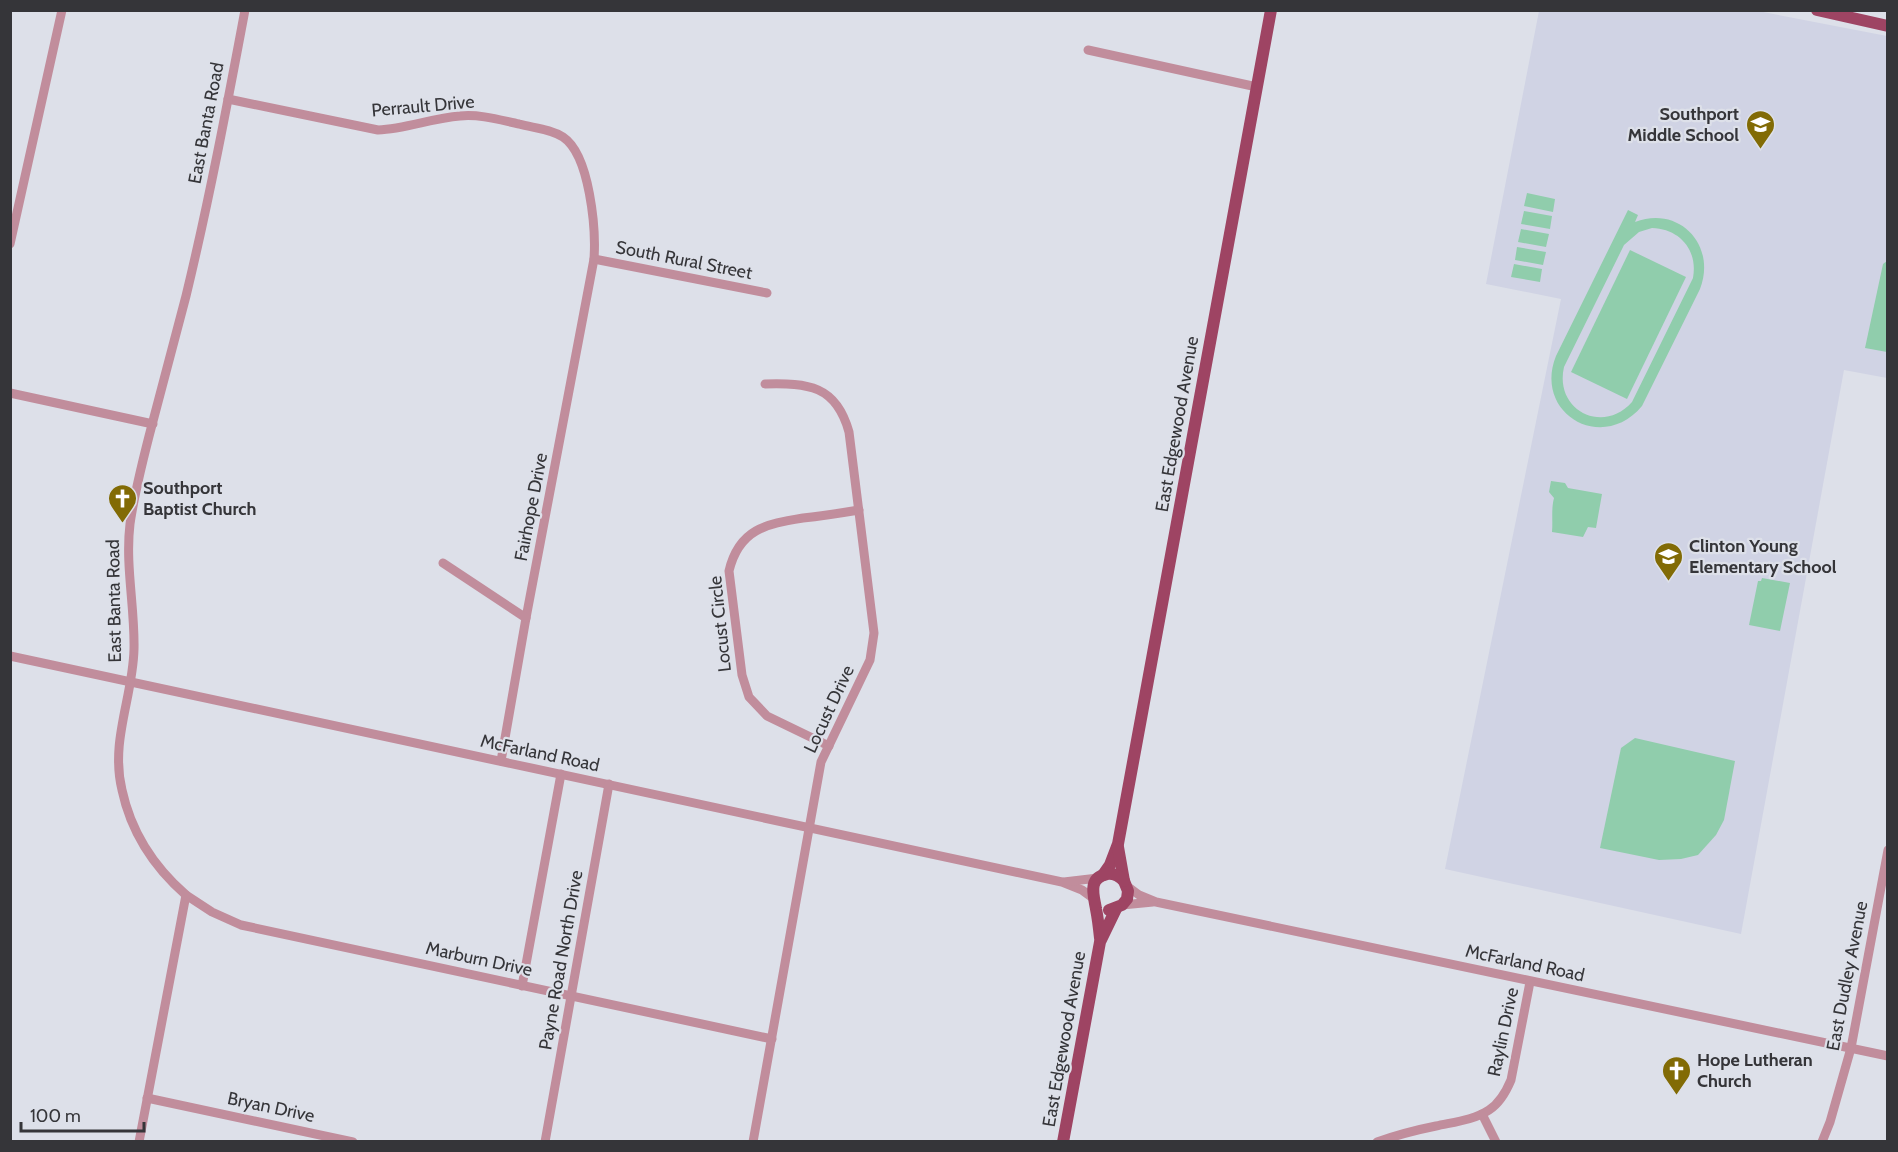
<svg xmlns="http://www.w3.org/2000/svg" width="1898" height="1152" font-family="Cabin,sans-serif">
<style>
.built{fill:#d0d3e4}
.green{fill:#90cdac;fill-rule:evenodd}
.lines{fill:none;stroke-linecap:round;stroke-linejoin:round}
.minor{stroke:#c18d9c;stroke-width:9}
.major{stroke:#9e4463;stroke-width:12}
.labels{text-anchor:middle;stroke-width:4.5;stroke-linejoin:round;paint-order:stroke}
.street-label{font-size:18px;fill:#353539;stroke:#dde0e9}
.poi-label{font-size:18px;font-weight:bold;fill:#353539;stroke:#dde0e9;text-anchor:start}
</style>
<rect width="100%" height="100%" fill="#dde0e9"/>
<path class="built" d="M1539 11H1758L1887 36V378L1844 370 1741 934 1445 869 1561 299 1486 284Z"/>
<g class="green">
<path d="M1527 193 1555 199 1553 212 1524 206Z"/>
<path d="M1628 210 1638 215 1635 222C1679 205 1717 245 1700 289L1642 406C1602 454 1533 413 1556 356ZM1652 228C1680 229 1698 250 1693 278L1632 402C1603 435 1554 410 1564 367L1624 245 1639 232Z"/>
<path d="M1524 211 1552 216 1550 229 1521 224Z"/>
<path d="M1521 229 1549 234 1546 247 1518 242Z"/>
<path d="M1517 247 1546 252 1543 265 1515 260Z"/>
<path d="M1630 250 1686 277 1627 399 1571 372Z"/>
<path d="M1887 261V352L1865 348 1883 264Z"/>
<path d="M1514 264 1542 269 1540 282 1511 277Z"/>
<path d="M1551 481 1565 483 1568 488 1602 494 1596 528 1588 527 1583 537 1552 532C1553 520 1551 510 1554 498L1549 492Z"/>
<path d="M1762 578 1790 583 1780 631 1749 625 1758 581H1761Z"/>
<path d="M1635 738 1735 761 1724 820 1716 835 1698 855 1681 859 1659 860 1600 848 1621 748Z"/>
</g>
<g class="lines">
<g class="minor">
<path d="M1088 50 1257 87"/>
<path d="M228 99 378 130C406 129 432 118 460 116 480 114 500 120 519 124 534 128 551 129 563 137 590 155 596 229 594 259L526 618 501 761"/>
<path d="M10 244 62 10"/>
<path d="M594 259 767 293"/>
<path d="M10 393 153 424"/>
<path d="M443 563 526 618"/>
<path d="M10 656 1062 882 1082 890 1093 898"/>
<path d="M829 746 767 716 749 697 742 675 729 571C739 529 766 524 803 518 822 516 841 513 859 510"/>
<path d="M1064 882 1098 878"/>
<path d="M1127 886 1139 895 1156 902 1888 1056"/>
<path d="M186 895 212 912 241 925 772 1039"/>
<path d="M1122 905 1153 902"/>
<path d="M522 986 561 774"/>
<path d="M147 1098 353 1142"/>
<path d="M1482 1114 1496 1142"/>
<path d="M139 1142 186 895C154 867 131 832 122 790 110 741 133 697 134 649 135 608 125 565 130 524 135 489 144 455 153 421 164 379 175 337 186 296 209 201 227 106 245 10"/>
<path d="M545 1142 609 784"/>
<path d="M753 1142 821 762 870 660 874 633 849 432C836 385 808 383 765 384"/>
<path d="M1377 1142C1397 1135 1416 1130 1436 1126 1454 1122 1474 1120 1489 1110 1500 1103 1506 1092 1511 1080L1530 982"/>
<path d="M1822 1142 1830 1122 1851 1048 1888 850"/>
</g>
<g class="major">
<path d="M1817 10 1888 26"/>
<path d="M1103 875 1110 865 1118 844 1271 10"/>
<path d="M1109 910 1122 905 1127 899 1128 891 1124 881 1118 847"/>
<path d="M1100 938C1099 928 1098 919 1096 909 1094 896 1087 878 1107 874 1114 873 1119 876 1124 881"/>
<path d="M1063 1142 1100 942 1116 909"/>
</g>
</g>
<defs>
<symbol id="school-pin" viewBox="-11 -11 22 30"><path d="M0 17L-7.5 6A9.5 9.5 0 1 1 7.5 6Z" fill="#826b05" stroke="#dde0e9"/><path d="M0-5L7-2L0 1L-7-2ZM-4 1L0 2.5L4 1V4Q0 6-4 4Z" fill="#fff"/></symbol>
<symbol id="church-pin" viewBox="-11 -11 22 30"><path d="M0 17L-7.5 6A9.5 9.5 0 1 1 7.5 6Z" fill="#826b05" stroke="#dde0e9"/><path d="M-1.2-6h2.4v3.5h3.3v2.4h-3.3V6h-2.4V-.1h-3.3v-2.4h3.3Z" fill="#fff"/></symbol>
</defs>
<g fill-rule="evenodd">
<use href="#school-pin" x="1744" y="108" width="33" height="45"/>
<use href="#church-pin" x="106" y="482" width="33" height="45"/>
<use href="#school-pin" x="1652" y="540" width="33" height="45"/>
<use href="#church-pin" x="1660" y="1054" width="33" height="45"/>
</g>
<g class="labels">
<g class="street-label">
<text transform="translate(423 106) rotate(-5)" y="6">Perrault Drive</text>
<text transform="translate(206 123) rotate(-79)" y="6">East Banta Road</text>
<text transform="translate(684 260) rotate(11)" y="6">South Rural Street</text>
<text transform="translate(1177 424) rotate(-80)" y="6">East Edgewood Avenue</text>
<text transform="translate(531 507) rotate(-79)" y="6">Fairhope Drive</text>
<text transform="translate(114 601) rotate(-91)" y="6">East Banta Road</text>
<text transform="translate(720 624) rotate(-96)" y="6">Locust Circle</text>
<text transform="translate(829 709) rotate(-65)" y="6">Locust Drive</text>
<text transform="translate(540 753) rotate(12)" y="6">McFarland Road</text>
<text transform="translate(479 959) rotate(12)" y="6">Marburn Drive</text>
<text transform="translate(561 960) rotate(-80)" y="6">Payne Road North Drive</text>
<text transform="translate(1525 963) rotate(12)" y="6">McFarland Road</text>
<text transform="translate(1847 976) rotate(-79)" y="6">East Dudley Avenue</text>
<text transform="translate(1503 1032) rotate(-78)" y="6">Raylin Drive</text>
<text transform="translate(1064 1039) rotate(-80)" y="6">East Edgewood Avenue</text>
<text transform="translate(271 1107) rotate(12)" y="6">Bryan Drive</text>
</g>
<g class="poi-label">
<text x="1739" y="120" text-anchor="end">Southport<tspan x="1739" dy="21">Middle School</tspan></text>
<text x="143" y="494">Southport<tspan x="143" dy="21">Baptist Church</tspan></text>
<text x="1689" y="552">Clinton Young<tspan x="1689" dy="21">Elementary School</tspan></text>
<text x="1697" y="1066">Hope Lutheran<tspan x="1697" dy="21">Church</tspan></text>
</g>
</g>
<rect width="1898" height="1152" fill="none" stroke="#353539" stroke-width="24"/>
<path d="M21 1122v9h123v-9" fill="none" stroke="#353539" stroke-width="3"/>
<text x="30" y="1122" font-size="18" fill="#353539" stroke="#dde0e9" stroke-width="4.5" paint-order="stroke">100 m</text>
</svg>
